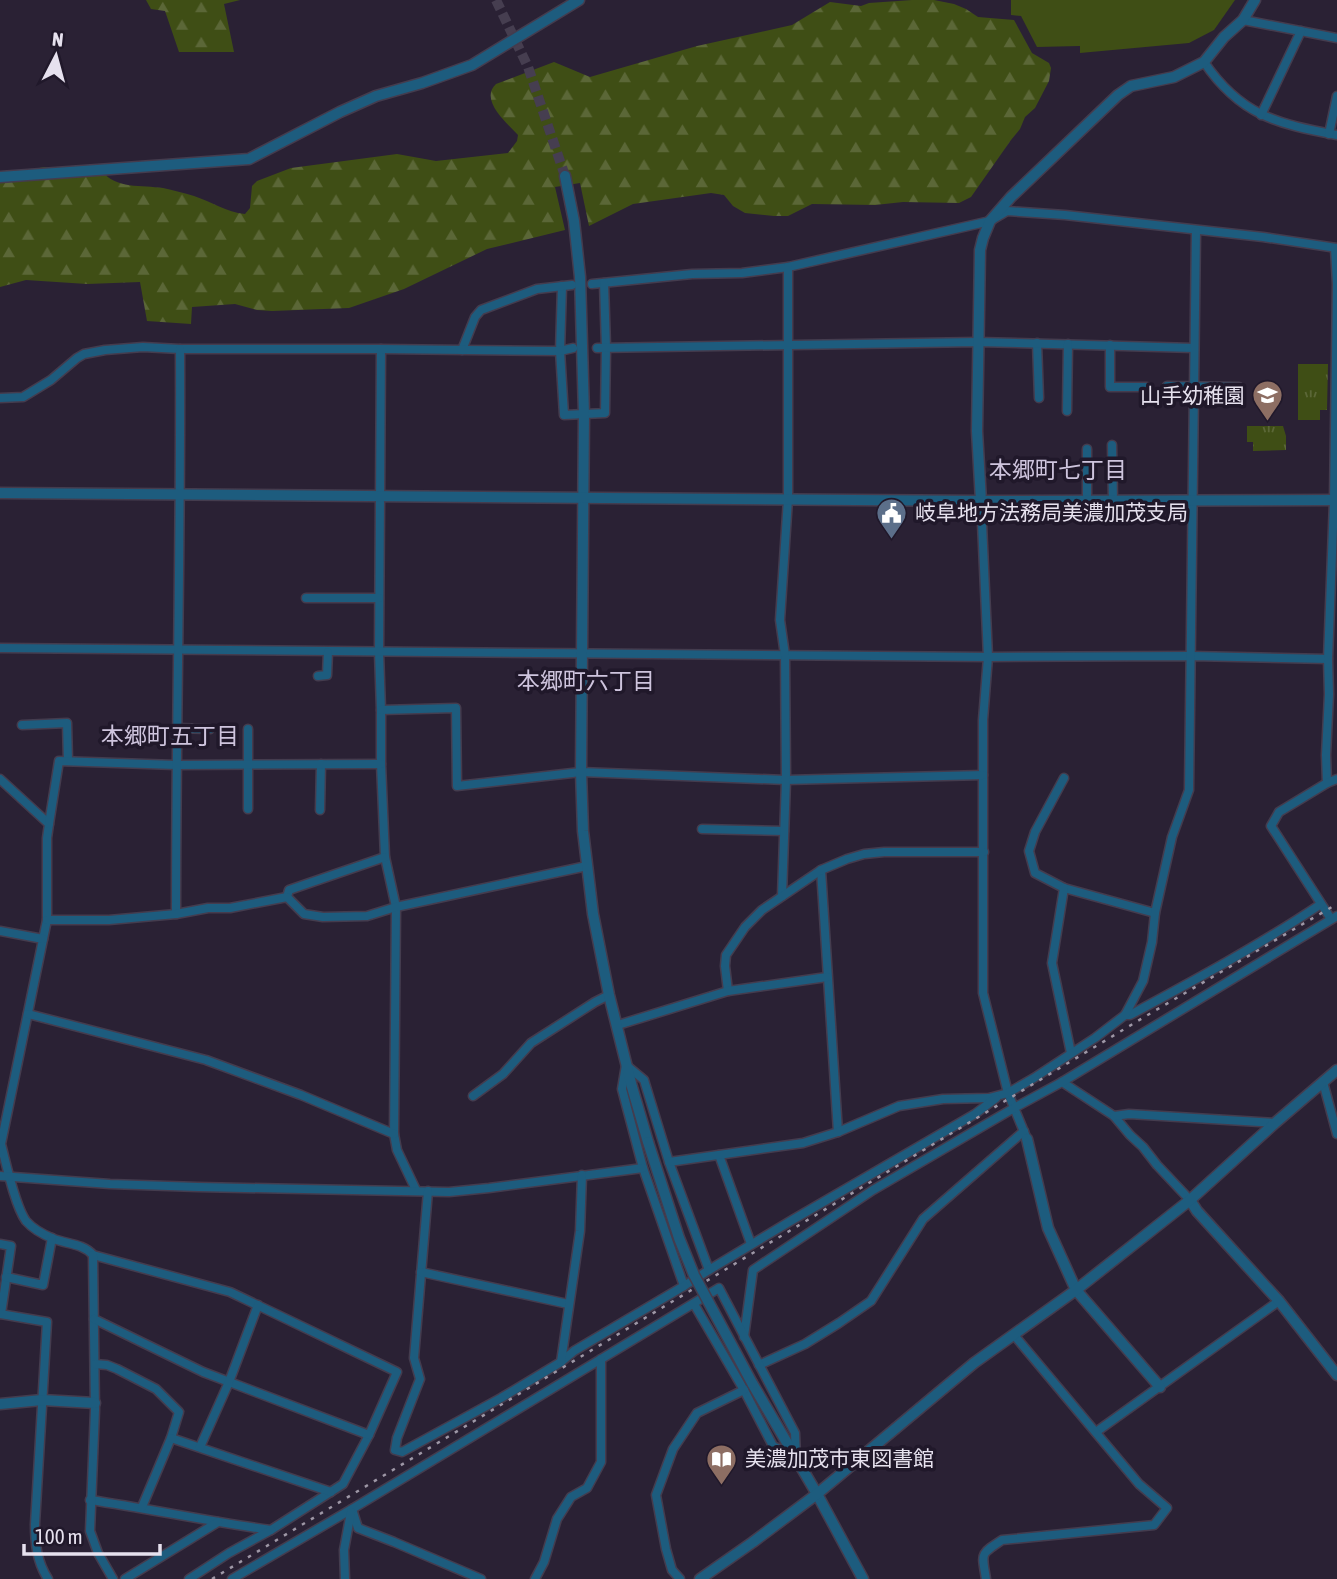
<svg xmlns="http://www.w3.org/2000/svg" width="1337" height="1579" font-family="'Asap Condensed','Noto Sans JP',sans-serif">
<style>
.forest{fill:url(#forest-firs)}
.park{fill:url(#park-tufts)}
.pitch{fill:#3f4e15}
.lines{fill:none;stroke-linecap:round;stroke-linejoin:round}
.tertiary-tunnel{stroke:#463e50;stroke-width:10;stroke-dasharray:10 5;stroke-linecap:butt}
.minor-casing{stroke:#443c4e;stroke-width:11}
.tertiary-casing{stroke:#443c4e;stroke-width:13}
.minor{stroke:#1d5c7e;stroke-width:8}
.tertiary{stroke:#1d5c7e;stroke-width:10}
.rail{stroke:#9e97a6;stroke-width:2.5;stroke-dasharray:3.5 7;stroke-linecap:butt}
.tertiary-bridge-casing{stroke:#443c4e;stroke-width:13;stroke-linecap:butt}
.tertiary-bridge{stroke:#1d5c7e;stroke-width:10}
.labels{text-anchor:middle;stroke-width:7;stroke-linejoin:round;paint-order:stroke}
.poi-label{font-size:21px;fill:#e6e1ee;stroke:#20182a;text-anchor:start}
.neighbourhood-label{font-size:23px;fill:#cec4dd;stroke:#20182a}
</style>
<defs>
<pattern id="forest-firs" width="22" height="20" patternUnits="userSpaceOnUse" patternTransform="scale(1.75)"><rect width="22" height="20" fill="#3f4e15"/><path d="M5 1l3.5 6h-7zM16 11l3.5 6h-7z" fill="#5b6737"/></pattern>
<pattern id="park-tufts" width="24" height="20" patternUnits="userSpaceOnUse" patternTransform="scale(1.75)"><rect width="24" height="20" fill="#3f4e15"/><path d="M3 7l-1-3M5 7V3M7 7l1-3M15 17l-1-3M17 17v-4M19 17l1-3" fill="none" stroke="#5b6737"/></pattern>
</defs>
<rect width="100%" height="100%" fill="#2a2134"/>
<g class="forest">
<path d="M146 0H240L224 4 234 52H179L165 11 151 9Z"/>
<path d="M912 0H934L954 4 966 9 978 17 1014 20 1032 53 1049 63 1051 68 1049 81 1035 108 1025 117 1020 129 1011 140 971 197 959 203 903 202 875 205 812 204 788 216H774L745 213 733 206 724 195 711 193 633 204 589 226 580 183 555 187 565 230 487 249 404 289 349 308 272 311 257 310 235 304 192 307 191 324 147 321 140 282 87 284 26 280 0 287V176L44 167 102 171C115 189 142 185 163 188 173 190 184 193 194 196 212 202 226 212 245 214L250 208 252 186 257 181 291 168 397 154 436 161 508 153 517 141 518 135C507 123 479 100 496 84L554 62 590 77 697 46 792 25 830 2 861 6 869 3Z"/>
</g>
<g class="park">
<path d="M1298 364H1328L1327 410H1320V420H1298Z"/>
<path d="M1247 426H1283L1286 436V450L1253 451V442H1247Z"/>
</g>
<path class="pitch" d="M1011 0H1235L1214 30 1189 43 1080 53V46L1037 47 1021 16 1011 15Z"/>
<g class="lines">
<path class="tertiary-tunnel" d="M496 0 528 67 565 176"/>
<defs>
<g id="minor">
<path d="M1243 20 1337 38"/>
<path d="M1204 62C1240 115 1277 124 1337 135"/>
<path d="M1261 115 1301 31"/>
<path d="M1329 134 1337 96"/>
<path d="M592 284 692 274 742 273 788 267 990 221 1007 211 1065 215 1263 237 1337 248"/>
<path d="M562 286 560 351 564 415 605 413 606 348 604 283"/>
<path d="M1037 343 1039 398"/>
<path d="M1110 345V387H1147"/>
<path d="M597 348 978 342 1194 348"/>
<path d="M381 349 379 652 381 710V764L385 857 396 907 394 1134 397 1150 416 1190"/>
<path d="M462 350 475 317 481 310 537 289 572 285"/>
<path d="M1167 386 1239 387"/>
<path d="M0 398 23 397 51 380 77 358 84 354 105 350 143 347 180 349H381L560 351 573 348"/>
<path d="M1067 411 1068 344"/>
<path d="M1112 445 1113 501"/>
<path d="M1087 449V501"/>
<path d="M981 501 988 657 983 720V993L1008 1093 1027 1139"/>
<path d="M306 598H379"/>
<path d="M0 648 988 657 1192 656 1328 659"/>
<path d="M318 676 327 675 328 652"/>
<path d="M381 710 456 708 457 786 581 772 786 780 983 775"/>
<path d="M22 725 67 723 68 761"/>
<path d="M176 728 210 729"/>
<path d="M248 729V809"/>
<path d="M1064 778 1035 832 1029 851 1035 873 1064 888 1155 913"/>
<path d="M0 779 49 824 47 838V920L1 1144C6 1163 15 1206 26 1221 33 1229 44 1235 54 1239 67 1244 84 1244 93 1255L230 1292 397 1372 369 1435 343 1484 271 1530C211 1522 151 1509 90 1500"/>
<path d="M1327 783 1326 755 1329 694 1328 659 1334 501 1337 284 1335 248"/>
<path d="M320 810 321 764"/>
<path d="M49 824 59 761 176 765 381 764"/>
<path d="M702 829 784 831"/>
<path d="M821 870 838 1132"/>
<path d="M1064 888 1052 963 1071 1053"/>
<path d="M782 896 786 780 785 655 780 620 788 499V267"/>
<path d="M287 897 289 890 385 857"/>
<path d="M176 914C176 726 181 537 180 349"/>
<path d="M1331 919 1271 826 1279 812 1327 783 1337 779"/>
<path d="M47 920H109L176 914 208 908H230L287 897 304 914 323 917 367 916 396 907 587 866"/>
<path d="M0 931 43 939"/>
<path d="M728 991 725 966 726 955 745 927 762 910 821 870 847 859 864 854 884 852H984"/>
<path d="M28 1014 206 1060 301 1095 394 1134"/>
<path d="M1125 1015H1130C1195 980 1260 945 1321 904"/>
<path d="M618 1025 728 991 827 977"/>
<path d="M626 1065 644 1080 669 1162 709 1270 684 1286 643 1168 622 1089Z"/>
<path d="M1062 1082 1114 1116 1130 1135 1143 1147 1157 1165 1190 1200"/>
<path d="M1323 1082 1337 1134"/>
<path d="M473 1096 503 1074 531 1043 595 1002 609 995"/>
<path d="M1114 1116 1129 1114 1275 1123"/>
<path d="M719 1155 751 1244"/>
<path d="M669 1162 803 1143 838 1132 899 1106 943 1099 989 1098 1008 1093 1034 1078 1095 1038 1125 1015 1143 981 1152 942 1155 913 1172 837 1189 790 1196 231"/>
<path d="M0 1176 110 1184 198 1187 449 1192 489 1188 643 1168"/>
<path d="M428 1191 414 1358 420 1379 397 1438 395 1450 402 1452 501 1398 561 1362 574 1351 684 1286"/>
<path d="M0 1244 11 1246 1 1314"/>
<path d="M93 1255 95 1410 90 1531 98 1553 113 1579"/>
<path d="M709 1270 794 1219 975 1114 996 1098"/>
<path d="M421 1272 568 1304"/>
<path d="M6 1277 43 1285 52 1238"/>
<path d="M0 1314 47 1322 35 1524C35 1544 37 1562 48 1579"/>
<path d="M94 1319 203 1372 369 1435"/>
<path d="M744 1337 753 1270 873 1190 1014 1108 1062 1082 1337 916"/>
<path d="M561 1362 580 1231 582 1175"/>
<path d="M95 1364 107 1365 117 1369 156 1389 179 1412 171 1438 142 1507"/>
<path d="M759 1365 805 1344 839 1323 871 1301 923 1219 1024 1131"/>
<path d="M1096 1432 1279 1301"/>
<path d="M171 1438 331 1492"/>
<path d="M200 1447 229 1382 258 1305"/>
<path d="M352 1509 358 1528 394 1542 481 1579"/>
<path d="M125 1579 218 1522"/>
<path d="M189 1579 229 1553 271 1530"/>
<path d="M232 1579 352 1509 719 1288 795 1433 796 1457 773 1446 744 1390 694 1304"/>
<path d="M345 1579 344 1550 351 1512"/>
<path d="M535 1579 544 1562 557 1519 571 1497 587 1488 601 1462V1359"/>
<path d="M680 1579 672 1570 666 1549 656 1495 673 1449 697 1413 744 1390"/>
<path d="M986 1579C982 1553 979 1555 1002 1540L1154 1525 1167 1508 1139 1484 1014 1335"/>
</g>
<g id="tertiary">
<path d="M565 176 574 221 580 277 584 414 581 772 583 831 593 914 609 995 632 1087 648 1142"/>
<path d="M0 177 249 159 340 112 376 96 422 83 472 65 579 0"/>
<path d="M0 493 981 501 1337 500"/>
<path d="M981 501 977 431 980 250 983 238 990 221 1011 197 1118 95 1131 86 1174 77 1204 62 1224 37 1243 20 1255 0"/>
<path d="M1027 1139 1048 1228 1076 1290 1160 1387"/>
<path d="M1190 1200 1197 1211 1279 1301 1337 1375"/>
<path d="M752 1383 817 1494 863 1579"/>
<path d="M0 1404 42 1400 95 1403"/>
<path d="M700 1579 753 1542 817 1494 974 1363 1076 1290 1190 1200 1275 1123 1337 1070"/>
</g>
</defs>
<use href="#minor" class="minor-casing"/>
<use href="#tertiary" class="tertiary-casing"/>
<use href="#minor" class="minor"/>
<use href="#tertiary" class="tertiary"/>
<path class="rail" d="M212 1579 1151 1013 1337 904"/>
<defs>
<path id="tertiary-bridge" d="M648 1142 679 1238 694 1275 752 1383"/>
</defs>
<use href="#tertiary-bridge" class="tertiary-bridge-casing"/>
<use href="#tertiary-bridge" class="tertiary-bridge"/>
</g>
<defs>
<symbol id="school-pin" viewBox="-11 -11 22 30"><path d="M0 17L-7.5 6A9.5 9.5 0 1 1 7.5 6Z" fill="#8d6e63" stroke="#20182a"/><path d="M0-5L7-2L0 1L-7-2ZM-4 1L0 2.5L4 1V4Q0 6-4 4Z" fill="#fff"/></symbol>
<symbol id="civic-pin" viewBox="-11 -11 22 30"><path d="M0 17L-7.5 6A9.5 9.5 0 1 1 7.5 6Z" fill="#5c6f8a" stroke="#20182a"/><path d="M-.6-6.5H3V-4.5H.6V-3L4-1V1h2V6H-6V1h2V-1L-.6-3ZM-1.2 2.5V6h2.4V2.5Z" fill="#fff"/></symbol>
<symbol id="library-pin" viewBox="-11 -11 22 30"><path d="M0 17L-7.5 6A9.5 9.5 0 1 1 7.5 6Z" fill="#8d6e63" stroke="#20182a"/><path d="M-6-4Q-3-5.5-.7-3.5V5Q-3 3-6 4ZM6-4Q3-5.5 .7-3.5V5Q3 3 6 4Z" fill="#fff"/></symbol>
</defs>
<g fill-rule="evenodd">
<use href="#school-pin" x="1250" y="378" width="35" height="47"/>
<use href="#civic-pin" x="874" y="496" width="35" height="47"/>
<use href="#library-pin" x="704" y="1442" width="35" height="47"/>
</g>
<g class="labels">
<g class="poi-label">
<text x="1245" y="403" text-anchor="end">山手幼稚園</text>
<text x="915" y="520">岐阜地方法務局美濃加茂支局</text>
<text x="745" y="1466">美濃加茂市東図書館</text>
</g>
<g class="neighbourhood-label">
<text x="1058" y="478">本郷町七丁目</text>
<text x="586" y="689">本郷町六丁目</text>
<text x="170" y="744">本郷町五丁目</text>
</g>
</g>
<g transform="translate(56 56) rotate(6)" stroke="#20182a" stroke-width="5" paint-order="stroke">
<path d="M0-5L12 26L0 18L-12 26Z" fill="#e6e1ee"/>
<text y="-10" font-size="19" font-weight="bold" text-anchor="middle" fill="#e6e1ee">N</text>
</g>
<path d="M24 1544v10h136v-10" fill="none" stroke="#e6e1ee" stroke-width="3.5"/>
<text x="35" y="1544" font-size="21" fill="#e6e1ee" stroke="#20182a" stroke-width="5" paint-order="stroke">100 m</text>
</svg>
